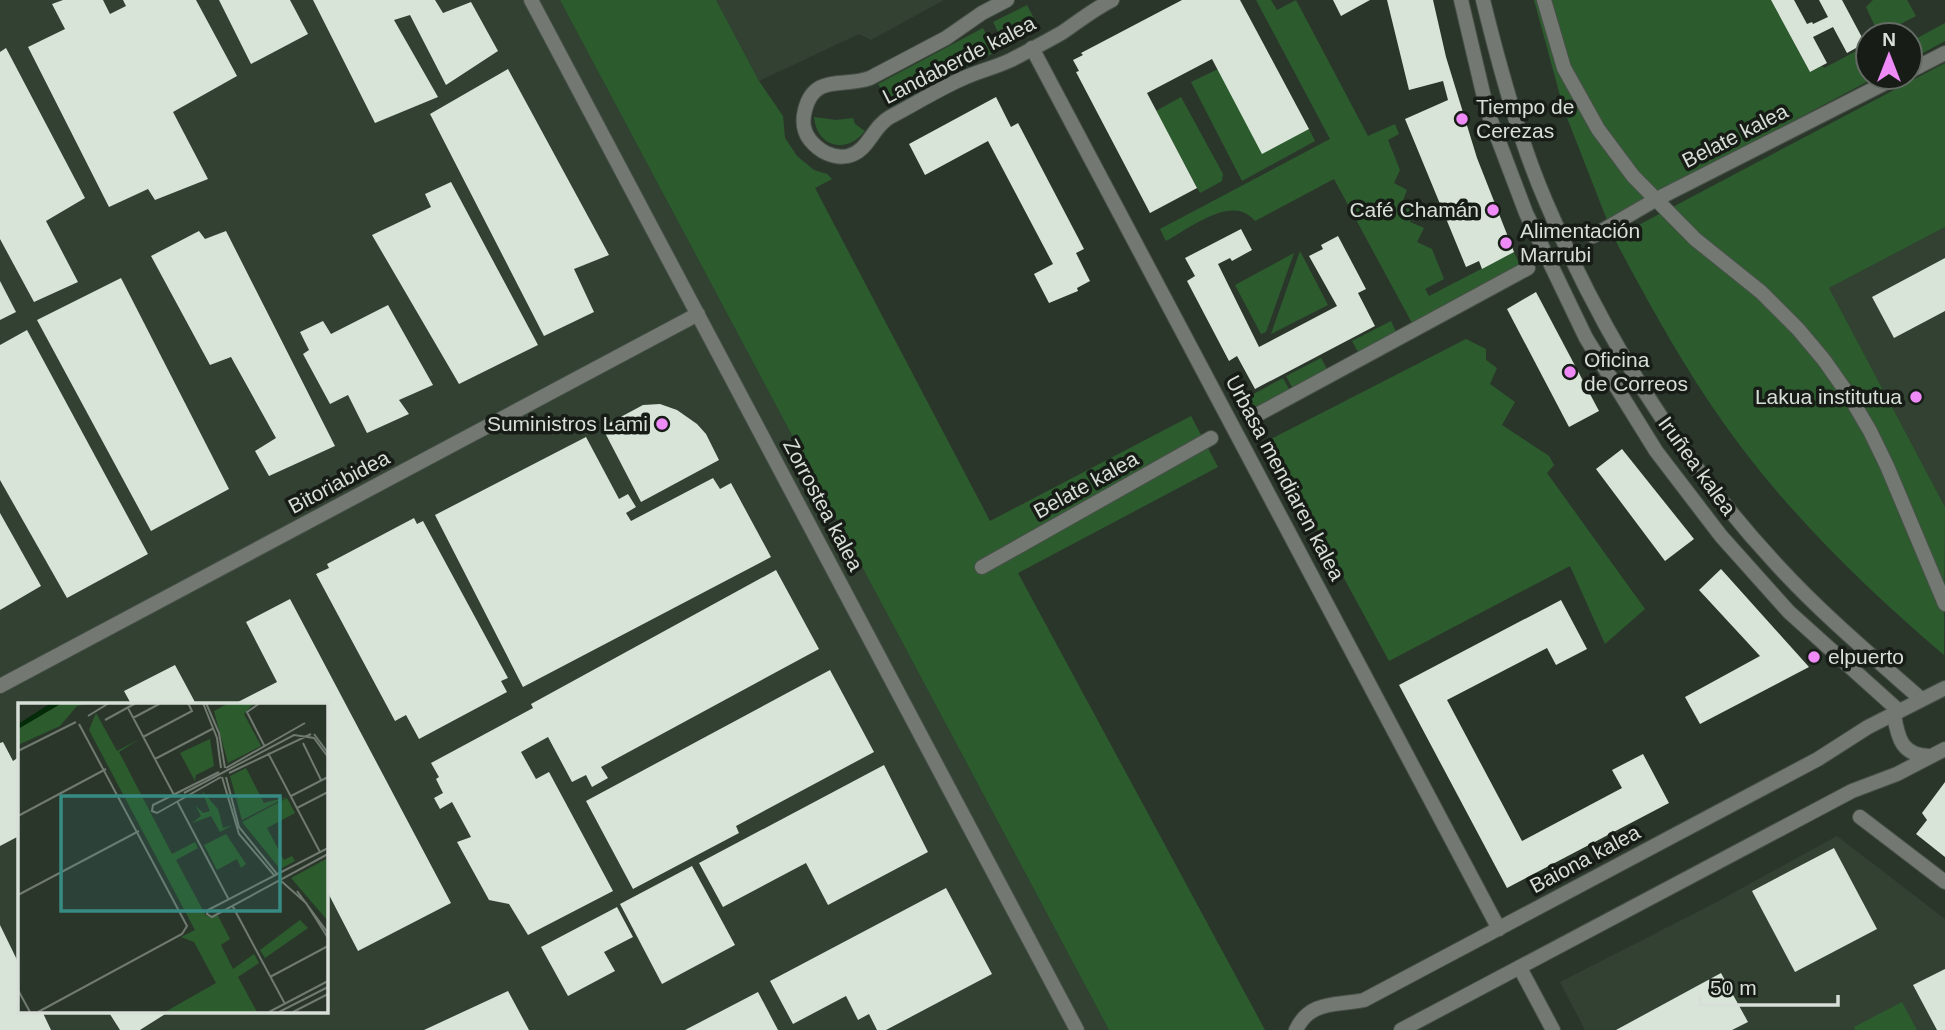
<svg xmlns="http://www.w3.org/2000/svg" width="1945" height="1030" font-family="Helvetica,sans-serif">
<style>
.built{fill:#324132;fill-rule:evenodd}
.green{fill:#2c5c2e}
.building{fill:#d7e4d7}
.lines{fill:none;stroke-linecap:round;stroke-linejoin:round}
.street-casing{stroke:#475147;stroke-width:16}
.street{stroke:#737873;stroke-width:14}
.poi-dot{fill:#ef8bf6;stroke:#171c17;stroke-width:2.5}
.labels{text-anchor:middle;stroke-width:7;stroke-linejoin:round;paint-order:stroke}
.street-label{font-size:21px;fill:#d8dfd8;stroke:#171c17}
.poi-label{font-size:21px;fill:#d8dfd8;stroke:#171c17;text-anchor:start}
.inset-road{fill:none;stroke:#707a70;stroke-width:2}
.view{fill:#378b83;fill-opacity:0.15;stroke:#378b83;stroke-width:3.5}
.inset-edge{fill:none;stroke:#d8dfd8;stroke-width:3.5}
</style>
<rect width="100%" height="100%" fill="#2b362b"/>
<g class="built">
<path d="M0 0H560L1109 1030H0ZM19 704H326V1011H19Z"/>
<path d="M716 0H944L871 40 859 34 759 81Z"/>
<path d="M1945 227V507L1829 288Z"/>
<path d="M1837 836 1945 919V1030H1585L1560 982 1715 903Z"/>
</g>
<g class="green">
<path d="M560 0H716L759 81 783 116 785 138 797 156 814 170 827 174 832 179 815 188 990 521 1191 416 1218 467 1018 573 1265 1030H1109Z"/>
<path d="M1256 0H1271L1277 10 1296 0 1368 136 1395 124 1399 134 1388 140 1400 170 1394 183 1407 190 1402 203 1415 209 1410 222 1424 228 1417 242 1432 249 1444 279 1425 289 1429 296 1514 252 1520 265 1412 323 1334 179 1255 221C1233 193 1190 228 1166 241L1160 229 1330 139Z"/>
<path d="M1534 0H1771L1810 72 1822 66 1824 68 1866 46 1868 50V77H1876L1607 220 1564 110Z"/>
<path d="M1873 0H1907L1916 16 1879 35 1866 7Z"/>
<path d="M1027 5 1039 28 1005 46 993 22Z"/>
<path d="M1945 23V41L1910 60V42Z"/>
<path d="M983 28 995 52 892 106 878 84Z"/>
<path d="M1945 63V227L1829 288 1945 507 1944 655C1863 586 1787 512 1725 425 1683 366 1648 302 1614 238Z"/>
<path d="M1218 69 1309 129 1315 141 1242 181 1191 82Z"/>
<path d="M1181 97 1223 174 1222 181 1200 193 1156 111Z"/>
<path d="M814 117 836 120 853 118 855 124 865 131C846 155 817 147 814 117Z"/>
<path d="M1300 251 1328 305 1271 334Z"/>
<path d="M1294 253 1266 332 1261 334 1235 285Z"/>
<path d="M1391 321 1396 332 1358 352 1352 341Z"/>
<path d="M1466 339 1486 349V360L1497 368 1490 384 1515 402 1502 425 1549 456 1554 465 1547 473 1645 609 1605 644 1570 566 1389 661 1269 440Z"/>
<path d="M1321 358 1327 369 1292 387 1286 376Z"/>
<path d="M1283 378 1289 389 1254 408 1248 397Z"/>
<path d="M1902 1002 1917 1030H1855L1854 1027Z"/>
</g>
<g class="building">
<path d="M63 0H103L110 14 126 6 123 0H196L237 76 173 112 208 179 155 200 148 189 109 207 28 47 65 29 52 4Z"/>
<path d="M219 0H290L308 34 251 64Z"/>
<path d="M313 0H435L443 13 471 2 498 51 446 85 410 15 394 20 438 97 375 123Z"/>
<path d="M1182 0H1240L1309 129 1262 154 1212 59 1147 93 1197 188 1150 213 1076 72 1079 71 1073 60 1083 55 1081 53Z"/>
<path d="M1333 0H1370L1341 16Z"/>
<path d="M1387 0H1433L1446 57 1477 158 1514 252 1482 269 1479 261 1466 267 1405 119 1448 100 1443 81 1409 90Z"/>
<path d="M1771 0H1794L1807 24 1812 22 1813 24 1828 17 1819 0H1842L1865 43 1847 53 1833 27 1813 37 1827 63 1810 72Z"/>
<path d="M6 48 85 198 46 221 78 282 34 302 0 239V52Z"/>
<path d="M508 69 609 255 574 269 594 312 544 336 430 114Z"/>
<path d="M996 97 1011 127 1018 123 1084 249 1076 253 1090 281 1077 288 1078 291 1049 303 1034 274 1053 264 988 141 925 175 909 144Z"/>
<path d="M451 182 538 345 459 384 372 235 431 207 425 194Z"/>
<path d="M1241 229 1252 250 1232 261 1230 258 1218 264 1259 347 1337 306 1309 256 1323 249 1321 245 1338 236 1366 289 1358 293 1375 326 1255 389 1237 356 1229 361 1187 281 1195 276 1185 258Z"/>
<path d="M199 231 205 239 226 231 335 446 269 476 255 451 276 438 231 357 210 365 151 256Z"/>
<path d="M1945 258V311L1894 338 1872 297Z"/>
<path d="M121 278 229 489 151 531 37 320Z"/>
<path d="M0 281 16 312 0 320Z"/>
<path d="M1536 292 1599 411 1569 427 1507 309Z"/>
<path d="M388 305 433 385 399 400 409 414 367 433 348 395 330 404 303 354 309 350 300 332 323 321 331 334Z"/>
<path d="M27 330 148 554 67 598 0 480V345Z"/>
<path d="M660 404 677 410 697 424 706 434 719 460 641 502 602 427 643 405Z"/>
<path d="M586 437 619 499 628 494 636 507 626 513 631 521 713 478 720 489 731 483 771 557 523 687 435 515Z"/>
<path d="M1622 449 1694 539 1665 561 1596 469Z"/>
<path d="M0 513 41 586 0 610Z"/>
<path d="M414 518 417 524 423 521 508 678 501 681 507 692 419 739 406 715 395 721 316 574 329 568 327 564Z"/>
<path d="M1721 569 1809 667 1700 724 1685 697 1760 656 1699 590Z"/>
<path d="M776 570 819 649 601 767 608 778 592 787 586 775 572 782 548 737 521 752 536 779 549 772 613 891 528 935 509 904 489 900 457 842 471 837 452 802 440 809 434 798 443 793 436 779 439 777 431 763 533 708 531 704Z"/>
<path d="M290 599 451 903 358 951 326 889V704H234L277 682 246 622Z"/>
<path d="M1561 600 1587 649 1556 665 1547 648 1447 700 1522 841 1622 788 1612 770 1643 754 1669 803 1507 888 1399 685Z"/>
<path d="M175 665 196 704H124L130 702 124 691Z"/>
<path d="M830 670 874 752 736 826 739 833 633 889 586 801Z"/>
<path d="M3 742 13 761 19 757V836L0 846V743Z"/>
<path d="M884 765 928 852 828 905 806 863 723 907 699 863Z"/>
<path d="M1945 782V857L1916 834 1927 820 1922 813Z"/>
<path d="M1834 848 1877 929 1795 972 1752 891Z"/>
<path d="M692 866 735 945 662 984 620 904Z"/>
<path d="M946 888 992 974 886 1030H877L869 1014 858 1020 846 996 793 1024 770 981Z"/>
<path d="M617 907 633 937 604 952 615 971 568 996 541 947Z"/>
<path d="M0 925 19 964V1011H42L51 1030H0Z"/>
<path d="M1945 969V1030H1937L1913 985Z"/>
<path d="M1721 973 1748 1022 1732 1030H1616Z"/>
<path d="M508 991 529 1030H424Z"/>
<path d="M758 992 778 1030H685Z"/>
<path d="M108 1011H170L140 1030H120Z"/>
</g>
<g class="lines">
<defs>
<g id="street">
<path d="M531 0 1077 1030"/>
<path d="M1007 0 982 13 946 38 870 78C844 88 814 73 805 110 802 122 803 131 810 140 819 151 833 159 848 156 869 151 872 127 890 117 915 104 940 88 966 77 980 71 996 67 1011 60 1028 51 1046 42 1063 32 1079 21 1094 9 1112 0"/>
<path d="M1461 0 1487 110 1526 213 1586 338 1656 451 1721 536 1789 612 1899 711"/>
<path d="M1483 0C1499 65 1519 140 1546 202 1602 334 1680 461 1778 566 1822 614 1872 656 1921 699"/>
<path d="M1544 0 1564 68 1598 129 1633 176 1695 239 1761 292 1798 329 1824 360 1850 397 1870 431 1887 466 1945 604"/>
<path d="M1032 48 1499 929"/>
<path d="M1910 71 1945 53"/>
<path d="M1593 236 1655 200 1897 77"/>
<path d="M1253 417 1528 268"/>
<path d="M982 567 1211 438"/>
<path d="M0 686 698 314"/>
<path d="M1894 715C1898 739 1902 755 1929 756"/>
<path d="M1860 817 1945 882"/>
<path d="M1520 968 1553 1030"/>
<path d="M1296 1030C1310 1000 1336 1006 1364 1000L1818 759 1868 727 1945 688"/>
<path d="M1401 1030 1852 791 1897 774 1945 749"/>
</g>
</defs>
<use href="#street" class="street-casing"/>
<use href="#street" class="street"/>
</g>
<g class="poi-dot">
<circle cx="1462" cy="119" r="7"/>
<circle cx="1493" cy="210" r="7"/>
<circle cx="1506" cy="243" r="7"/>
<circle cx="1570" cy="372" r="7"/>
<circle cx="1916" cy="397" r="7"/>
<circle cx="662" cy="424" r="7"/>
<circle cx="1814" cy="657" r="7"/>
</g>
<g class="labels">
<g class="street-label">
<text transform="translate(959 60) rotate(-27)" y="7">Landaberde kalea</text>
<text transform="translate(1735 136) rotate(-27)" y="7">Belate kalea</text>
<text transform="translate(1697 466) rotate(54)" y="7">Iruñea kalea</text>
<text transform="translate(1285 478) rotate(62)" y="7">Urbasa mendiaren kalea</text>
<text transform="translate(339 482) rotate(-28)" y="7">Bitoriabidea</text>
<text transform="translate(1086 485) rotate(-29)" y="7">Belate kalea</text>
<text transform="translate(823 505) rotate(62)" y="7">Zorrostea kalea</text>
<text transform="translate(1585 859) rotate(-28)" y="7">Baiona kalea</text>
</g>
<g class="poi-label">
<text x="1476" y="114">Tiempo de<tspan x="1476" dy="24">Cerezas</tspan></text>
<text x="1479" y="217" text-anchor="end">Café Chamán</text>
<text x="1520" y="238">Alimentación<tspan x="1520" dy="24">Marrubi</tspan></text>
<text x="1584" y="367">Oficina<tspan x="1584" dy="24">de Correos</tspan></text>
<text x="1902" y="404" text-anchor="end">Lakua institutua</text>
<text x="648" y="431" text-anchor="end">Suministros Lami</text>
<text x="1828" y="664">elpuerto</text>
</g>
</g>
<g transform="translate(18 703)">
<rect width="310" height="310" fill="#2b362b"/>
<path d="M44 0H75L59 3 42 23 0 42V26ZM211 0H236L226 11 243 43 210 60 196 8ZM78 10 99 48 122 36 101 49 154 151 177 139 180 145 158 157 188 213H200L212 236 203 242 215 266 236 251 241 260 220 274 239 309H147L198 280 176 239 163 234 177 227 71 27ZM192 36 196 63 178 72 177 78 162 50ZM228 65 246 100 269 94 224 117 212 73ZM184 88 200 106 205 125 214 122 202 129 193 113 174 120 183 113 177 102 185 110 192 108ZM269 95 277 110 249 125 266 157 274 153 277 158 262 166 224 119ZM208 131 228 161 223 165 219 156 199 167 186 142ZM310 155V218L273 175ZM282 217 290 225 247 255 242 247Z" fill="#2c5c2e"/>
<path d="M33 0H44L0 26V21Z" fill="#032b07"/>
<path class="inset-road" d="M185 0 199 35 203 65M188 0 201 30 207 65M242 0 229 9 247 44M110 5 156 92M70 13 91 0M115 15 143 0M87 17 118 0M296 31 310 50M125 34 174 8 170 0M285 40 303 77M0 48 58 19M250 50 302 149M137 56 196 25M208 65 287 20M201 69 135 102 134 108 139 110 203 74M211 70 293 31M204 74 221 131 256 172M208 74 221 124 259 171M166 90 276 32 296 35 310 54M273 93 310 74M159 98 211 197M279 105 310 89M0 113 88 66M310 145 190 207 189 211 194 214 310 151M262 177 288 200 310 235M279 188 310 230M0 192 121 128M214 202 267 301M252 274 310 243M0 287 12 309M20 309 164 231 169 223 61 21M251 309 310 278M261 309 310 284M275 309 310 291"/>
<path class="view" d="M43 93H262V208H43Z"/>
<rect width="310" height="310" class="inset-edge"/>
</g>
<g transform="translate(1889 56)"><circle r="33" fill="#171c17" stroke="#646a64" stroke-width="2"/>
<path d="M0-5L12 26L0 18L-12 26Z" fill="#ef8bf6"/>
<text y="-10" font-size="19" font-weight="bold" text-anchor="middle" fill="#d8dfd8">N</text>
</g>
<path d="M1700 995v10h138v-10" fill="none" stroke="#d8dfd8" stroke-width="3.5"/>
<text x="1710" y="995" font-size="21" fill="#d8dfd8" stroke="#171c17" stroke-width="5" paint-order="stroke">50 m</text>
</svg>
